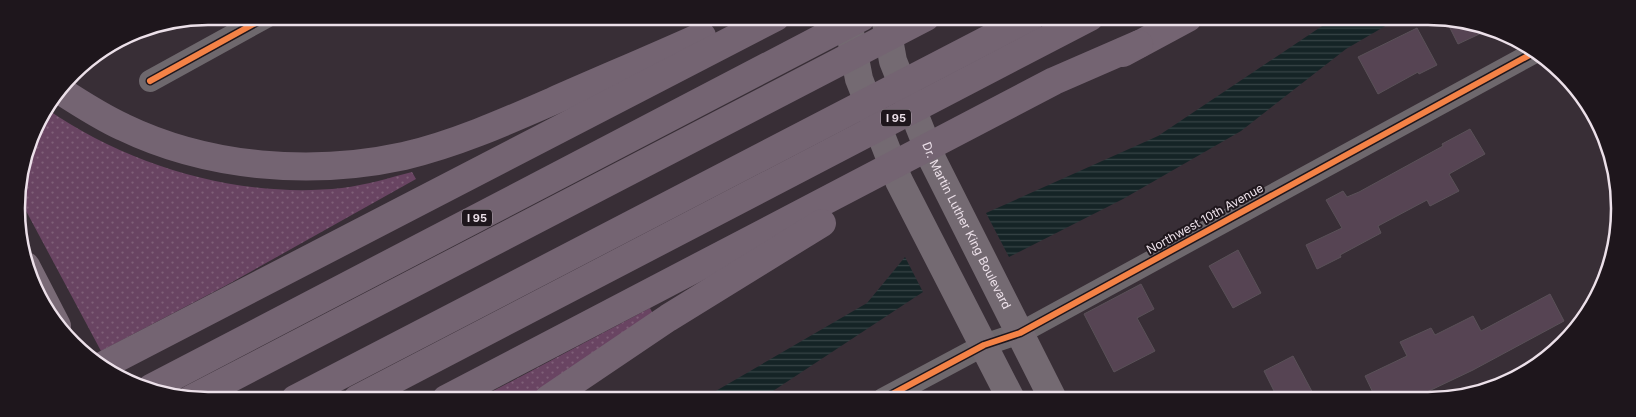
<svg xmlns="http://www.w3.org/2000/svg" width="1636" height="417" font-family="Inter,sans-serif">
<style>
.grass{fill:url(#grass-dots)}
.water{fill:url(#water-rules)}
.building{fill:#564453;stroke:#5a5158}
.lines{fill:none;stroke-linecap:round;stroke-linejoin:round}
.minor{stroke:#6e686d;stroke-width:22}
.secondary{stroke:#746a72;stroke-width:28}
.primary{stroke:#796a76;stroke-width:28}
.motorway{stroke:#746472;stroke-width:28}
.cycleway-casing{stroke:#1e161c;stroke-width:9}
.cycleway{stroke:#f48246;stroke-width:6}
.labels{text-anchor:middle;stroke-width:4;stroke-linejoin:round;paint-order:stroke}
.shield{fill:#1e161c;stroke:#aea3ac;stroke-width:1}
.shield-label{font-size:11px;font-weight:bold;fill:#ece0e9}
.street-label{font-size:12px;fill:#ece0e9;stroke:#1e161c}
.rim{fill:none;stroke:#ece0e9;stroke-width:2.5}
</style>
<defs>
<pattern id="grass-dots" width="8" height="8" patternUnits="userSpaceOnUse" patternTransform="scale(1.25)"><rect width="8" height="8" fill="#694462"/><path d="M2 2h.1M6 6h.1" fill="none" stroke="#7f5f78" stroke-width="1.8" stroke-linecap="round"/></pattern>
<pattern id="water-rules" width="6" height="5" patternUnits="userSpaceOnUse" patternTransform="scale(1.25)"><rect width="6" height="5" fill="#152426"/><path d="M0 2.5h6" fill="none" stroke="#374446"/></pattern>
</defs>
<rect width="100%" height="100%" fill="#382e36"/>
<g class="grass">
<path d="M47 109C130 167 241 199 342 188 366 185 389 178 412 172L416 179 225 286 101 351 17 194 36 123Z"/>
<path d="M650 308 654 316 531 399H478Z"/>
</g>
<g class="water">
<path d="M1334 18H1399L1346 49 1241 131 1123 199 1009 257 986 213 1158 136Z"/>
<path d="M905 257 923 292 761 399H702L867 303Z"/>
</g>
<g class="building">
<path d="M1445 18H1453L1488 30 1458 44Z"/>
<path d="M1417 28 1437 65 1419 74 1418 72 1378 94 1358 57Z"/>
<path d="M1470 129 1485 154 1449 174 1459 191 1430 206 1427 200 1378 226 1381 233 1340 255 1341 257 1317 269 1306 245 1342 228 1326 200 1343 191 1347 197 1359 192 1443 146 1442 144Z"/>
<path d="M1238 250 1261 293 1233 308 1209 266Z"/>
<path d="M1141 284 1154 309 1137 318 1155 351 1114 372 1084 314Z"/>
<path d="M1550 294 1564 321 1473 370 1412 399H1376L1365 376 1407 356 1400 342 1431 328 1435 335 1473 316 1481 331Z"/>
<path d="M1293 356 1316 399H1278L1264 371Z"/>
</g>
<g class="lines">
<g class="minor">
<path d="M150 81 268 16"/>
<path d="M883 399 984 345 1020 333 1535 52"/>
</g>
<g class="secondary">
<path d="M847 17 859 79 899 181 1011 399"/>
<path id="s1" d="M885 17 893 61 933 161 1053 399"/>
</g>
<path class="primary" d="M26 266 57 326"/>
<g class="motorway">
<path d="M1123 53 1188 18"/>
<path d="M61 91C81 104 101 117 123 127 208 168 312 176 404 156 455 144 505 122 553 101 603 79 653 58 702 36"/>
<path d="M102 366 776 17"/>
<path d="M151 388 862 17"/>
<path d="M191 399 926 17"/>
<path d="M295 399 1031 17"/>
<path d="M357 399 1090 17"/>
<path d="M446 399 1054 81 1139 44"/>
<path d="M548 399 668 318 822 223"/>
</g>
<defs>
<g id="cycleway">
<path d="M150 81 268 16"/>
<path d="M883 399 984 345 1020 333 1535 52"/>
</g>
</defs>
<use href="#cycleway" class="cycleway-casing"/>
<use href="#cycleway" class="cycleway"/>
</g>
<g class="labels">
<g class="shield">
<rect x="881" y="109.5" width="30" height="17" rx="4"/>
<rect x="462" y="209.5" width="30" height="17" rx="4"/>
</g>
<g class="shield-label">
<text x="896" y="122">I 95</text>
<text x="477" y="222">I 95</text>
</g>
<g class="street-label">
<text transform="translate(1205 219) rotate(-29)" y="4">Northwest 10th Avenue</text>
<text dy="4" stroke="none"><textPath href="#s1" startOffset="225">Dr. Martin Luther King Boulevard</textPath></text>
</g>
</g>
<path d="M0 0H1636V417H0ZM208 25H1428A183 183 0 0 1 1611 208V209A183 183 0 0 1 1428 392H208A183 183 0 0 1 25 209V208A183 183 0 0 1 208 25Z" fill="#1e161c" fill-rule="evenodd"/>
<path class="rim" d="M208 25H1428A183 183 0 0 1 1611 208V209A183 183 0 0 1 1428 392H208A183 183 0 0 1 25 209V208A183 183 0 0 1 208 25Z"/>
</svg>
